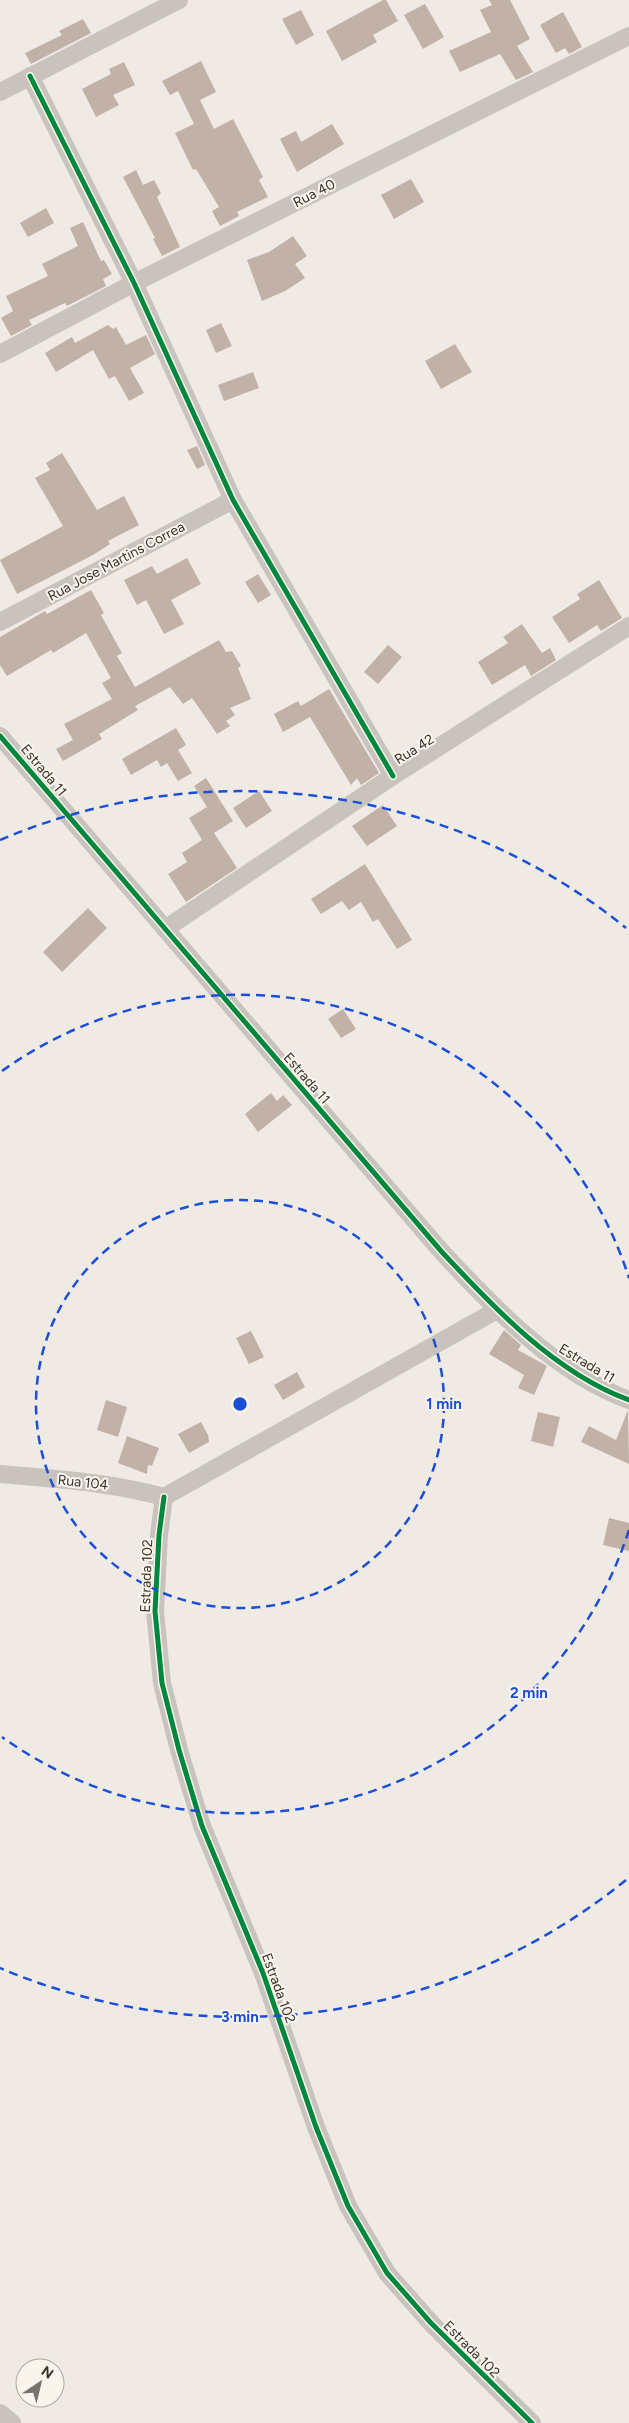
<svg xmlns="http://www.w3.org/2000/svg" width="629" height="2423" font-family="Figtree,sans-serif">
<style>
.building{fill:#c2b1a6}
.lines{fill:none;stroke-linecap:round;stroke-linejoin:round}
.minor{stroke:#c8c3bc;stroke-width:18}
.cycleway-casing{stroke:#faf5ec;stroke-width:8}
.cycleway{stroke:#00873e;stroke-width:5}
.ring{fill:none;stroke:#1d4ed8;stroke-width:2.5;stroke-dasharray:9 6}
.labels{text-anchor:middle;stroke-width:4;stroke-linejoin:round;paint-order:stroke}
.street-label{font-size:14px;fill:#39302a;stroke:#faf5ec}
.centre{fill:#1d4ed8;stroke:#faf5ec;stroke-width:2.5}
.ring-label{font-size:15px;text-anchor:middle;font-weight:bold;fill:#1d4ed8;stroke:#faf5ec;stroke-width:4;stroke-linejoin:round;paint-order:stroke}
</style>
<rect width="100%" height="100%" fill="#efebe4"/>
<g class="building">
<path d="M383 0H386L398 21 373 35 377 42 342 61 326 31Z"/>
<path d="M489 0H510L530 39 517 46 533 72 516 80 500 54 460 72 449 51 491 32 480 10 492 5Z"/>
<path d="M425 4 444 37 423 49 404 15Z"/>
<path d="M301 10 314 35 296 45 282 19Z"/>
<path d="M563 12 582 47 569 54 565 48 556 53 540 25Z"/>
<path d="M83 19 91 33 31 64 25 53 62 35 59 31Z"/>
<path d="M201 61 216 92 200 100 214 129 233 119 263 177 259 180 268 197 237 212 239 216 220 226 212 211 219 207 196 169 193 170 175 133 194 124 178 91 170 95 162 81Z"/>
<path d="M124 62 135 85 113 95 119 105 96 117 82 89 111 74 109 69Z"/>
<path d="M332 124 344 144 297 172 280 139 296 131 301 142Z"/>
<path d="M136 170 143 185 154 180 161 193 157 197 180 247 162 256 153 239 155 238 123 177Z"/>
<path d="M411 179 424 202 394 219 381 195Z"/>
<path d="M46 208 54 223 28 237 20 223Z"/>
<path d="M83 222 101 261 104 260 112 274 103 279 106 286 67 306 65 303 29 320 32 325 11 336 1 318 13 311 6 296 48 276 42 264 78 246 70 228Z"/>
<path d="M293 236 307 256 295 264 305 278 285 291 262 301 247 260 269 252Z"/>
<path d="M221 323 232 346 216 353 206 330Z"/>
<path d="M108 325 113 329 116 327 126 345 146 335 155 354 130 368 144 393 129 401 115 376 109 379 93 350 56 372 45 353 72 337 75 343Z"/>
<path d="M455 344 472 372 441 389 425 361Z"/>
<path d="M253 372 259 388 224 401 218 385Z"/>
<path d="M197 446 205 465 197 469 187 450Z"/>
<path d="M62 453 97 510 124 496 139 525 108 541 110 544 93 555 17 594 0 560 63 526 35 478 50 470 46 463Z"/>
<path d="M187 558 201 584 171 600 184 624 164 634 146 600 137 605 124 580 152 566 157 574Z"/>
<path d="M258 574 271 595 258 603 245 582Z"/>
<path d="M599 580 622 618 601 631 597 625 569 643 552 617 580 599 577 594Z"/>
<path d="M91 590 104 613 101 615 122 653 117 656 135 687 219 640 226 652 232 651 241 666 238 668 251 699 230 708 235 715 226 721 230 726 217 734 192 698 183 704 170 687 135 706 138 710 99 734 102 739 63 761 56 749 73 740 64 724 112 699 102 683 111 678 86 633 53 653 51 650 7 676 0 665V637L45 611 47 614Z"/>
<path d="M522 624 542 653 550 648 556 660 531 676 525 665 492 685 478 662 508 643 503 637Z"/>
<path d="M388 645 402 657 378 684 364 672Z"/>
<path d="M329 689 379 773 361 785 357 778 351 785 310 717 283 732 274 714 298 701 301 706Z"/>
<path d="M176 728 186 745 178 750 192 773 178 781 167 763 161 767 157 760 131 775 122 759Z"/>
<path d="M206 778 233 821 214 833 237 868 186 902 168 874 187 862 182 853 202 840 189 818 207 807 194 786Z"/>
<path d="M259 791 272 811 246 828 233 808Z"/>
<path d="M383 805 397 826 367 846 352 826Z"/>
<path d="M365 864 412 940 397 949 378 919 373 922 361 902 349 910 342 901 321 914 311 899Z"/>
<path d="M88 908 107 928 62 972 43 952Z"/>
<path d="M343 1009 356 1029 341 1038 328 1019Z"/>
<path d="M271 1093 277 1101 283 1095 292 1105 258 1132 245 1114Z"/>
<path d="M504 1330 521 1345 518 1350 547 1366 534 1395 518 1388 524 1375 489 1354Z"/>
<path d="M251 1331 264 1357 249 1364 236 1338Z"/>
<path d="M297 1372 305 1387 283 1400 274 1385Z"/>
<path d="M106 1400 127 1407 118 1437 97 1430Z"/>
<path d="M628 1410 629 1464 581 1442 589 1426 616 1440Z"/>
<path d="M538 1412 560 1417 553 1447 531 1441Z"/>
<path d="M201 1422 208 1435 209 1442 189 1453 178 1434Z"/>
<path d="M127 1436 159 1448 152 1466 148 1465 147 1474 118 1463Z"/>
<path d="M609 1518 629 1523V1551L603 1545Z"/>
</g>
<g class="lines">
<g class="minor">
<path d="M30 76 134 283 233 500 393 776"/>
<path d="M0 92 179 0"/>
<path d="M0 354 134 283 629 36"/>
<path d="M0 622 233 500"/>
<path d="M0 736 441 1251C493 1307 555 1373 629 1400"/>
<path d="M165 929 393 776 629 626"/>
<path d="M0 1474C55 1479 110 1482 164 1497"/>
<path d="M164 1497 159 1535 155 1611 162 1683 179 1750 202 1826 263 1973 316 2127 348 2206 387 2273 431 2323 532 2423"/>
<path d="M164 1497 497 1310"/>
<path d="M0 2413 12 2423"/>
</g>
<defs>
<g id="cycleway">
<path d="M30 76 134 283 233 500 393 776"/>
<path d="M0 736 441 1251C493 1307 555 1373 629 1400"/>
<path d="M164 1497 159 1535 155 1611 162 1683 179 1750 202 1826 263 1973 316 2127 348 2206 387 2273 431 2323 532 2423"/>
</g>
</defs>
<use href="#cycleway" class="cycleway-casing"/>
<use href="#cycleway" class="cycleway"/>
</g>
<g class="ring">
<circle cx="240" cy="1404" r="204"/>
<path d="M629 1530A409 409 0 0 1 2 1737M2 1071A409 409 0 0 1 629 1278"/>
<path d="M626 1880A613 613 0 0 1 0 1968M0 840A613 613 0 0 1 626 928"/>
</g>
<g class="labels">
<g class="street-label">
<text transform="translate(314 193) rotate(-27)" y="5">Rua 40</text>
<text transform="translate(116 561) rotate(-28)" y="5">Rua Jose Martins Correa</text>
<text transform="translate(414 749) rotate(-32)" y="5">Rua 42</text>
<text transform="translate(44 770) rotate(50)" y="5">Estrada 11</text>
<text transform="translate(307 1078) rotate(49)" y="5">Estrada 11</text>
<text transform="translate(587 1363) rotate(31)" y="5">Estrada 11</text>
<text transform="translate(83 1482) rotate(6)" y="5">Rua 104</text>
<text transform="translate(146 1576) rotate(-88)" y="5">Estrada 102</text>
<text transform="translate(279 1988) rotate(70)" y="5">Estrada 102</text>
<text transform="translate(472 2349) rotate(45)" y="5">Estrada 102</text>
</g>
</g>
<circle cx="240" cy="1404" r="8" class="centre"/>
<g class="ring-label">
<text x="444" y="1409">1 min</text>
<text x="529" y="1698">2 min</text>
<text x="240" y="2022">3 min</text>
</g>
<g transform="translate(40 2383) rotate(35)"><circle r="24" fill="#faf5ec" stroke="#ada69e"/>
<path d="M0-4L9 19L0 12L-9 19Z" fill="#79716b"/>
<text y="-8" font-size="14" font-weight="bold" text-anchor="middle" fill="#39302a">N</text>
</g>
</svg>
